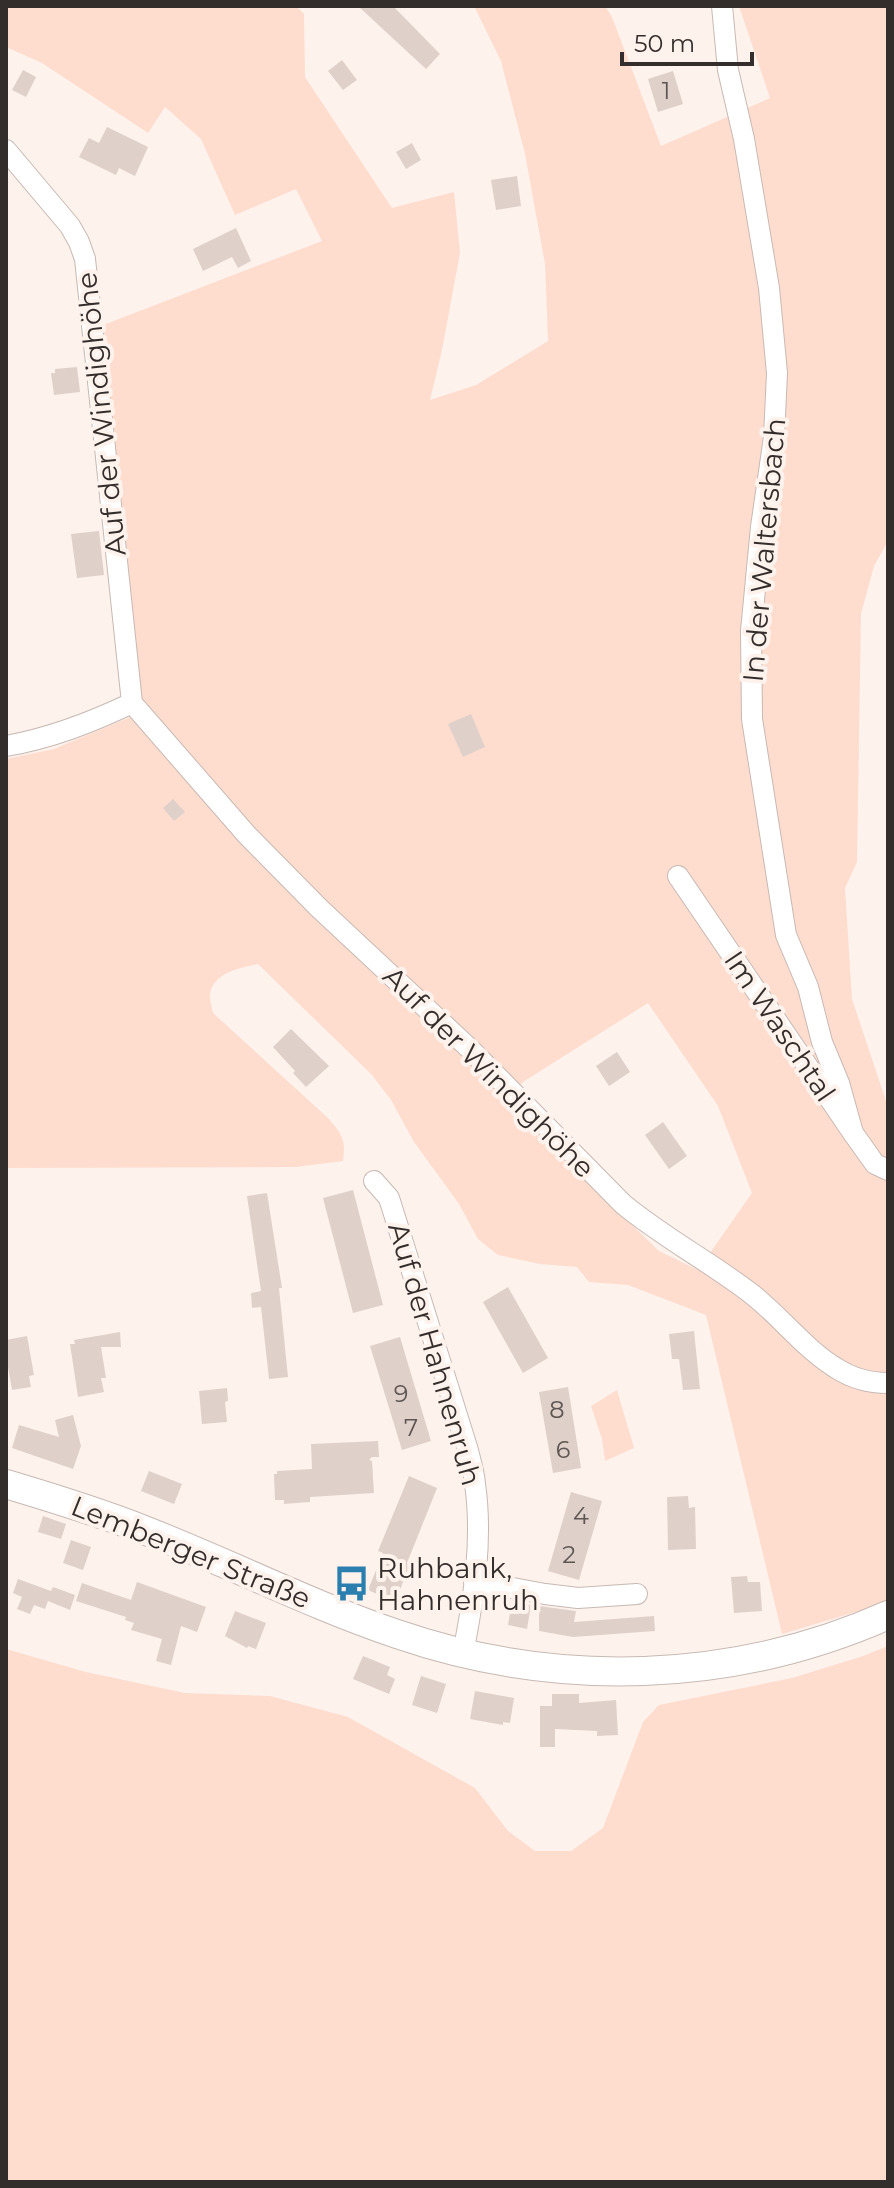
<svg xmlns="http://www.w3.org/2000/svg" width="894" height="2188" font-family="Montserrat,sans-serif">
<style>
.green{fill:#feddcf;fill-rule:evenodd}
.building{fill:#dfd0ca}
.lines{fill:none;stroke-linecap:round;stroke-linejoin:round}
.minor-casing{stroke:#c7b9b3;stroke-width:22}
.secondary-casing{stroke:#c7b9b3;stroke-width:30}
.minor{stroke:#fff;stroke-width:20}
.secondary{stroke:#fff;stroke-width:28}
.labels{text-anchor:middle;stroke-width:8;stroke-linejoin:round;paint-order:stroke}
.number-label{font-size:24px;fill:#5e5653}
.street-label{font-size:28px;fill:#332e2b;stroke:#fef2ed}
.poi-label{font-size:28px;fill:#332e2b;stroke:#fef2ed;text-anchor:start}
</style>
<rect width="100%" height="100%" fill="#fef2ed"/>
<g class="green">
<path d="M6 6H296L304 14 305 77 392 208 454 192 460 253 442 350 430 400 476 385 548 341 545 264 525 154 501 61 474 6H605L612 17 661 146 770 98 739 6H888V541L874 566 861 614 857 862 845 888 852 999 888 1107V1599L879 1605 782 1634 706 1315 628 1285 589 1282 577 1267 540 1264 498 1255 478 1239 459 1204 414 1142 391 1100 372 1075 258 964C240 968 214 972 210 994 209 999 212 1007 213 1013L328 1118C342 1134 346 1139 343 1161L296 1167 6 1168V759L54 749 147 710 137 699 98 327 322 241 296 189 235 215 201 139 165 107 148 133 42 63 6 47ZM648 1003 718 1106 752 1193 698 1270 659 1251 506 1103 523 1082Z"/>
<path d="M617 1390 634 1448 605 1461 602 1439 591 1406Z"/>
<path d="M888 1646V2182H6V1649L86 1672 185 1693 270 1696 348 1717 475 1788 508 1831 535 1851H571L603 1828 643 1722 659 1705 792 1678 863 1656Z"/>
</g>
<g class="building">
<path d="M358 6H393L440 54 426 69Z"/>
<path d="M342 60 357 80 343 90 328 71Z"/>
<path d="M23 70 36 77 26 97 12 90Z"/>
<path d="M673 71 683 104 658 112 648 79Z"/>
<path d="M107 127 148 147 135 176 119 168 116 175 79 157 89 138 99 143Z"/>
<path d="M412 143 421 160 406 169 396 152Z"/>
<path d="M517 176 521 206 496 210 491 180Z"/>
<path d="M236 228 251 261 238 268 232 257 203 271 193 249Z"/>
<path d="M77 367 80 392 54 395 51 373H55V369Z"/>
<path d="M99 531 104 575 77 578 71 534Z"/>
<path d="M471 714 485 747 463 757 448 724Z"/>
<path d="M173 799 185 812 174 821 163 808Z"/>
<path d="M291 1029 329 1066 306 1087 293 1073 295 1071 273 1047Z"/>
<path d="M617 1052 630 1072 609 1086 596 1066Z"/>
<path d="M663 1122 687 1156 669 1169 645 1135Z"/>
<path d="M353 1190 383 1305 353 1313 323 1198Z"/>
<path d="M267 1193 282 1288H279L288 1377 269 1379 261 1307 252 1308 251 1293 261 1291 247 1196Z"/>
<path d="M508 1287 548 1358 523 1373 483 1302Z"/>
<path d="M694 1331 700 1389 683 1390 679 1359H672L669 1334Z"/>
<path d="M120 1332 121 1347H101L106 1378H101L104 1392 78 1397 70 1344H75L74 1340Z"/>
<path d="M27 1336 34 1375 29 1376 31 1387 12 1390 6 1355V1340Z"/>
<path d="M400 1337 431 1441 402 1450 370 1346Z"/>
<path d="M568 1387 581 1468 553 1473 539 1392Z"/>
<path d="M227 1388 228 1401 225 1402 227 1422 202 1424 199 1391Z"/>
<path d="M73 1415 81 1446 73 1469 12 1448 19 1425 59 1437 55 1420Z"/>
<path d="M378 1441 379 1457H372L369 1460 372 1461 374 1493 310 1497V1502L284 1504V1500H275L274 1474H277V1471L312 1469 311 1444Z"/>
<path d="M149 1471 182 1484 174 1504 141 1491Z"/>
<path d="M409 1476 437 1488 407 1563 410 1565 395 1602 368 1590 383 1553 378 1551Z"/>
<path d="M571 1492 602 1501 579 1580 548 1571Z"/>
<path d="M688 1496 689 1508 695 1507 696 1549 668 1550 667 1497Z"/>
<path d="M43 1516 66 1524 61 1539 38 1532Z"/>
<path d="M71 1540 91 1547 83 1570 63 1563Z"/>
<path d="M747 1576 748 1582H760L762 1611 734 1613 731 1577Z"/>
<path d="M18 1579 51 1591 53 1587 75 1595 70 1610 48 1601 45 1609 34 1605 30 1614 17 1609 22 1597 13 1593Z"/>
<path d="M137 1582 206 1607 197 1632 181 1626 171 1665 156 1661 162 1639 131 1630 134 1623 125 1620 126 1617 76 1601 82 1583 131 1600Z"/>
<path d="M512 1601 531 1605 527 1629 508 1625Z"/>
<path d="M539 1606 576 1611 574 1622 654 1616 655 1631 573 1637 539 1631Z"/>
<path d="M235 1611 266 1623 256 1649 248 1646 247 1648 225 1636Z"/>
<path d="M363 1656 390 1667 387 1675 395 1679 389 1694 353 1679Z"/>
<path d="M421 1676 446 1684 437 1713 412 1705Z"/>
<path d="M475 1691 514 1698 510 1723 503 1722V1725L470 1719Z"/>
<path d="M552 1694H579V1703L616 1700 618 1735 597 1736V1731L555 1729V1747H540V1706H552Z"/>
</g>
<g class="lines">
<defs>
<g id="minor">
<path d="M722 6 728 70 744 139 769 288 777 373 774 437 761 527 751 631 752 719 786 935 808 987 822 1042 839 1083 853 1133"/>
<path d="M6 150 70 226 79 242 85 259 132 703 247 835 319 908 470 1049 623 1204C664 1238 712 1263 753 1295 782 1318 805 1349 836 1368 853 1379 869 1383 888 1383"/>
<path d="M6 746C51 738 90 723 132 703"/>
<path d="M678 876 853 1133 875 1164 888 1170"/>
<path d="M374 1181 389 1198 467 1447C470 1459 474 1471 475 1484 483 1539 474 1598 463 1653"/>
<path d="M474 1581 545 1594 578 1598 637 1594"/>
</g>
<path id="secondary" d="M6 1484C53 1498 99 1512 144 1530 229 1563 311 1605 397 1634 557 1689 733 1684 888 1615"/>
</defs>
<use href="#minor" class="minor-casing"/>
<use href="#secondary" class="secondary-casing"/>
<use href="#minor" class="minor"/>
<use href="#secondary" class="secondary"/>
</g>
<defs>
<symbol id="bus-bare" viewBox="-9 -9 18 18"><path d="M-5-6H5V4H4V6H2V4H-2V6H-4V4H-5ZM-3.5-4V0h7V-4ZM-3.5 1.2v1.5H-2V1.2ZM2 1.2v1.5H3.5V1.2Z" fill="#2a7faf" stroke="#fef2ed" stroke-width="2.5" paint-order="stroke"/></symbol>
</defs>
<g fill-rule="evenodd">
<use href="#bus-bare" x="326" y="1558" width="51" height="51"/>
</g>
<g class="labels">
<g class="number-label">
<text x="666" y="99">1</text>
<text x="401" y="1402">9</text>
<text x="557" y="1418">8</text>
<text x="411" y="1436">7</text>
<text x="563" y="1458">6</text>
<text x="581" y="1524">4</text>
<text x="569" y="1563">2</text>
</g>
<g class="street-label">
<text transform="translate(101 414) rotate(-96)" y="10">Auf der Windighöhe</text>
<text transform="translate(764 550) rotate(-85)" y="10">In der Waltersbach</text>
<text transform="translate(780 1026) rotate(56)" y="10">Im Waschtal</text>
<text transform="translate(489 1072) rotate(45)" y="10">Auf der Windighöhe</text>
<text transform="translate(435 1354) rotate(74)" y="10">Auf der Hahnenruh</text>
<text transform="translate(191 1552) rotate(22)" y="10">Lemberger Straße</text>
</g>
<g class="poi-label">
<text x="377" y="1578">Ruhbank,<tspan x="377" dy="32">Hahnenruh</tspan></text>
</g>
</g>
<rect width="894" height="2188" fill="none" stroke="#332e2b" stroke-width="16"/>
<path d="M622 52v12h130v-12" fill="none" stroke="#332e2b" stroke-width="4"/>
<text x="634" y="52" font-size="24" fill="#332e2b" stroke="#fef2ed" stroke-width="6" paint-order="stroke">50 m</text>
</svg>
